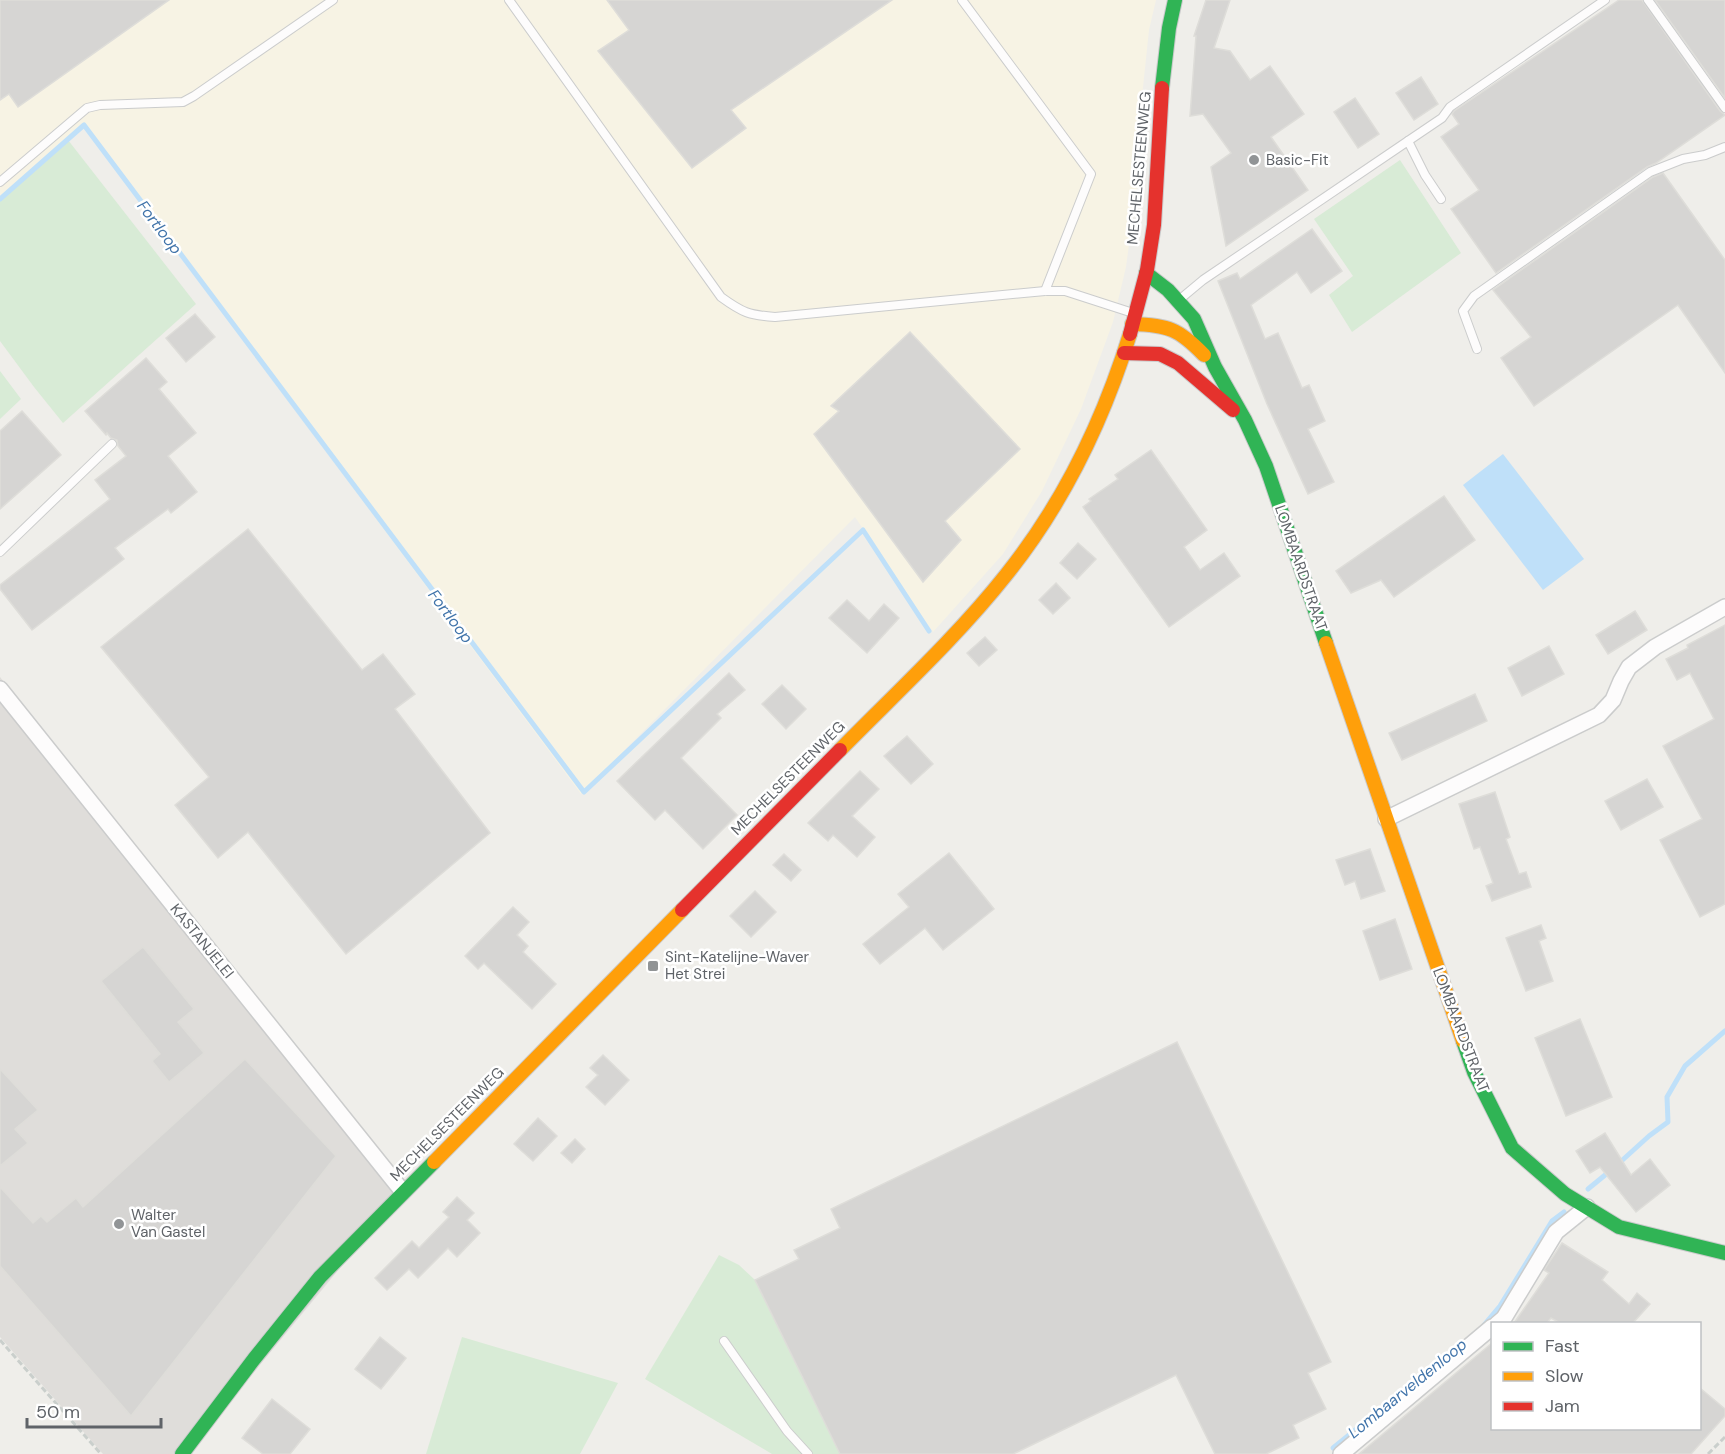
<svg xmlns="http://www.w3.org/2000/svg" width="1725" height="1454" font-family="'DM Sans',sans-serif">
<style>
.commercial{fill:#f7f3e4}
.industrial{fill:#dfddda}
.green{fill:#d8ebd6}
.water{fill:#bfe0f9}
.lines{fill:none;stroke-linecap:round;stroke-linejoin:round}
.stream{stroke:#bfe0f9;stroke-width:5}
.building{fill:#d6d5d3;stroke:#deddd9;stroke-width:1.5}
.lane-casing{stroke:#cbcccc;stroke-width:10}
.street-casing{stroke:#cbcccc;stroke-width:18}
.fast-casing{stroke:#cacacb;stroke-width:16}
.slow-casing{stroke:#cacacb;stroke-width:16}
.jam-casing{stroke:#cacacb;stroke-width:16}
.path{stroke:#cacfcc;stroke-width:3;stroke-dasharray:6 3;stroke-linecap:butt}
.lane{stroke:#fdfcfc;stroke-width:8}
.street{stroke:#fdfcfc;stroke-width:15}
.fast{stroke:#30b455;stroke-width:14}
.slow{stroke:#ff9f0a;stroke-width:14}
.jam{stroke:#e5322d;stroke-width:14}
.poi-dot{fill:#919496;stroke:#fff;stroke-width:2}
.labels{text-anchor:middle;stroke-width:5;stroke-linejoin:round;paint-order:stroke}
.poi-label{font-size:15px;fill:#5f6368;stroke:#fff;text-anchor:start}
.street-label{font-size:15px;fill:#5f6368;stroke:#fff}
.water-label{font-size:16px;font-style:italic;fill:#4174aa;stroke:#fff}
</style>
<rect width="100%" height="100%" fill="#efeeea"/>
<path class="commercial" d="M0 0H1156L1149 30 1142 97 1137 185 1126 267 1113 322 1081 409 1042 491 1003 554 933 632 855 517 581 794 84 127 0 199Z"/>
<path class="industrial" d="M0 677 403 1192 186 1454H103L0 1337Z"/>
<g class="green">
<path d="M68 140 196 304 63 423 34 387 0 341V199Z"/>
<path d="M1400 160 1461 253 1352 332 1329 295 1353 276 1314 219Z"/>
<path d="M0 371 21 399 0 419Z"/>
<path d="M719 1255 739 1265 755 1280 840 1454H772L645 1379Z"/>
<path d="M462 1337 618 1383 580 1454H426Z"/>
</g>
<path class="water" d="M1503 454 1584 559 1543 590 1463 485Z"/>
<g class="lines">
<g class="stream">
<path d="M0 199 84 125 584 792 863 530 929 631"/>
<path d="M1617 1165 1649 1136 1668 1122 1667 1097 1685 1066 1725 1031"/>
<path d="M1588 1189 1610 1171"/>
<path d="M1484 1325 1500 1306 1552 1221 1564 1212"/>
<path d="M1333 1448 1433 1367"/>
</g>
</g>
<g class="building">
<path d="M0 0H169L18 107 9 94 0 100Z"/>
<path d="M607 0H892L731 110 746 128 692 168 598 51 629 30Z"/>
<path d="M1206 0H1230L1214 48 1230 51 1250 80 1270 66 1304 114 1271 137 1308 190 1226 246 1211 167 1231 153 1203 114 1190 116 1196 36H1194Z"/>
<path d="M1619 0H1642L1720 111 1725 115 1656 163 1647 167 1496 273 1451 209 1479 190 1441 137 1459 124 1452 114 1454 111Z"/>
<path d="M1655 0H1725V98Z"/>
<path d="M1421 77 1438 104 1414 120 1396 93Z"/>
<path d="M1355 98 1379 134 1358 148 1334 112Z"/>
<path d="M1663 173 1725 260V373L1678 305 1534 406 1501 358 1531 337 1493 290 1653 177Z"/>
<path d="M1312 229 1342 271 1311 293 1297 272 1251 305 1265 339 1278 333 1302 388 1309 385 1325 421 1308 429 1334 482 1308 494 1267 404 1218 281 1237 273 1240 279Z"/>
<path d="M195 314 215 337 186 362 166 338Z"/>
<path d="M910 332 1020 449 945 521 961 540 923 582 814 434 839 411 831 406Z"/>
<path d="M146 358 167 382 159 389 196 433 168 456 197 492 171 513 168 509 115 548 124 559 32 630 0 589V585L110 499 95 480 126 456 118 446 117 440 111 438 107 433 106 435 85 411Z"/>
<path d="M22 411 61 455 0 509V431Z"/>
<path d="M1151 450 1207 530 1184 547 1200 570 1224 553 1240 576 1169 627 1083 507 1091 501 1089 499 1118 479 1115 475Z"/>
<path d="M1444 496 1475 540 1394 597 1381 580 1351 593 1336 571Z"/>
<path d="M248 529 362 670 383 654 415 694 395 709 490 833 346 954 248 832 218 858 175 805 209 777 101 647Z"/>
<path d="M1078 543 1096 559 1077 579 1060 563Z"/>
<path d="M1056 583 1070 598 1053 614 1039 600Z"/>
<path d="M847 600 869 621 884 604 899 618 867 653 829 618Z"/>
<path d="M1635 611 1647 630 1608 654 1596 635Z"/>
<path d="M1725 625V904L1700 917 1660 840 1702 819 1663 746 1714 719 1690 673 1677 680 1666 659 1688 648 1687 645Z"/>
<path d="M985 637 997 650 979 666 967 653Z"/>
<path d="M1549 646 1564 674 1522 696 1508 668Z"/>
<path d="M729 673 745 690 717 714 721 718 681 758 737 815 703 849 665 810 655 820 617 781Z"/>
<path d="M782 685 806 709 786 729 762 704Z"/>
<path d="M1475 694 1487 721 1402 760 1389 733Z"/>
<path d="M907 736 933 764 911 784 884 756Z"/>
<path d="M860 771 879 789 852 816 875 837 857 857 833 835 828 841 808 823Z"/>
<path d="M1647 779 1663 807 1621 830 1605 801Z"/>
<path d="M1495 792 1510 837 1506 839 1519 874 1526 872 1531 887 1492 901 1486 886 1493 883 1480 847 1474 849 1459 804Z"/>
<path d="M1370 849 1385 891 1361 899 1355 881 1345 885 1336 860Z"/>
<path d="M949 853 994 909 943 950 925 928 880 964 863 944 909 907 898 894Z"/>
<path d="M784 854 801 870 791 881 773 865Z"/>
<path d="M755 891 776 912 751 937 730 916Z"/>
<path d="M513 907 529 922 517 935 528 946 523 952 556 984 532 1009 484 963 478 969 465 956Z"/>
<path d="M1395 919 1412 969 1380 980 1363 931Z"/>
<path d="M1541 925 1546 938 1539 941 1553 981 1526 991 1506 938Z"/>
<path d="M143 947 194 1009 178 1022 204 1053 169 1082 152 1061 160 1054 101 981Z"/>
<path d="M1580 1019 1612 1097 1566 1116 1535 1038Z"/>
<path d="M1177 1042 1331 1362 1308 1373 1326 1409 1293 1425 1299 1438 1266 1454H1215L1176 1375 1013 1454H840L755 1280 799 1259 794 1250 840 1228 831 1209Z"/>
<path d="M603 1055 629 1080 605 1105 586 1087 598 1075 590 1068Z"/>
<path d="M245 1059 336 1156 131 1416 0 1266V1187L33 1223 41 1216 47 1222 76 1198 83 1207Z"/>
<path d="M0 1069 38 1110 15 1129 28 1143 0 1166Z"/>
<path d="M538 1118 557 1136 533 1161 514 1144Z"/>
<path d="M1605 1133 1631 1175 1650 1159 1670 1185 1636 1212 1600 1167 1590 1173 1576 1151Z"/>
<path d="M575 1139 585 1149 572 1163 561 1153Z"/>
<path d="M457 1197 474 1213 467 1220 480 1233 457 1257 448 1248 418 1278 409 1269 387 1290 375 1278 412 1241 419 1248 449 1217 443 1212Z"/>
<path d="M1562 1243 1608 1272 1602 1280 1629 1304 1637 1293 1650 1304 1633 1323H1560L1551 1318 1547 1323H1514L1549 1273 1544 1270Z"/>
<path d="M380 1337 406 1358 381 1389 355 1369Z"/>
<path d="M1492 1343V1428H1700V1388L1725 1409V1416L1691 1454H1359Z"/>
<path d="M272 1399 310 1429 290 1454H263L242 1438Z"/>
</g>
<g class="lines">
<defs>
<g id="lane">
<path d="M509 0 721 297C743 313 749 315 775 317L1045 291H1065L1133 313"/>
<path d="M962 0 1091 174 1045 291"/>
<path d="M1648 0 1725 108"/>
<path d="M1408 141 1442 118 1450 107 1605 0"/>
<path d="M0 182 87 108 100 105 183 102 194 96 333 0"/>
<path d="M1179 300 1203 280 1408 141 1425 175 1441 199"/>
<path d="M1477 349 1463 311 1474 296 1650 172 1683 159 1705 155 1725 147"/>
<path d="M0 552 112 444"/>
<path d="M724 1341 787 1431 808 1454"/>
</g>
<g id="street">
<path d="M0 689 403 1192"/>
<path d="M1386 819 1599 715 1613 700 1621 681 1629 667 1655 647 1725 607"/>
<path d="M1497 1324 1504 1318 1556 1232 1587 1207"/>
<path d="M1341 1454 1492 1327"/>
</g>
<g id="fast">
<path d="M1162 88 1169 28 1175 0"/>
<path d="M1146 273 1168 290 1194 319 1215 367 1245 420 1266 466 1326 643"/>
<path d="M1463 1041 1474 1072 1512 1148 1565 1194 1619 1227 1725 1253"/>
<path d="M182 1454 254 1359 320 1277 434 1162"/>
</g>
<g id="slow">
<path d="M1132 324C1168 325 1179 329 1204 355"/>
<path d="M1326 643 1463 1041"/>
<path d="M840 750C896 693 956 638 1006 575 1063 504 1103 421 1130 334"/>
<path d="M434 1162 682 910"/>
</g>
<g id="jam">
<path d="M1130 334 1147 270 1154 225 1162 88"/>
<path d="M1124 353 1160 354 1178 363 1233 410"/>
<path d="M682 910 840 750"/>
</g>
</defs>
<use href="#lane" class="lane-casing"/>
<use href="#street" class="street-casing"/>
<use href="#fast" class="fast-casing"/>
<use href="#slow" class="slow-casing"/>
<use href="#jam" class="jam-casing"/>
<g class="path">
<path d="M0 1340 101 1454"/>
<path d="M1708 1454 1725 1437"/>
</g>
<use href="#lane" class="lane"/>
<use href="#street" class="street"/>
<use href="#fast" class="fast"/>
<use href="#slow" class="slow"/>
<use href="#jam" class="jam"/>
</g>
<g class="poi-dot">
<circle cx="1254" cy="160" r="6"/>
<rect x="647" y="960" width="12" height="12" rx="3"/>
<circle cx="119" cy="1224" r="6"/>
</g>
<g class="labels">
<g class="poi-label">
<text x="1266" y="165">Basic-Fit</text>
<text x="665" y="962">Sint-Katelijne-Waver<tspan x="665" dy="17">Het Strei</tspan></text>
<text x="131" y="1220">Walter<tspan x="131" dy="17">Van Gastel</tspan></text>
</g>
<g class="street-label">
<text transform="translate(1139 168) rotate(-85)" y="5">MECHELSESTEENWEG</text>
<text transform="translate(1301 568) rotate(71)" y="5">LOMBAARDSTRAAT</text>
<text transform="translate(788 778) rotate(-45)" y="5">MECHELSESTEENWEG</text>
<text transform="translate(202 941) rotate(51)" y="5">KASTANJELEI</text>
<text transform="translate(1461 1030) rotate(69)" y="5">LOMBAARDSTRAAT</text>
<text transform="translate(447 1124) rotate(-45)" y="5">MECHELSESTEENWEG</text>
</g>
<g class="water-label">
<text transform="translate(160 227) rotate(53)" y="6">Fortloop</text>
<text transform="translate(451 616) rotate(53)" y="6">Fortloop</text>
<text transform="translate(1407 1388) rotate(-39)" y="6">Lombaarveldenloop</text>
</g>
</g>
<rect x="1491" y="1322" width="210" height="108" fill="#ffffff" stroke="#bfc1c3" stroke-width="1.5"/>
<rect x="1503" y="1342" width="30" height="9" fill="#30b455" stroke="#bfc1c3" stroke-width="1.5"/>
<text x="1545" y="1352" font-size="18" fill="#5f6368">Fast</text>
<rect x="1503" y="1372" width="30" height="9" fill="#ff9f0a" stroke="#bfc1c3" stroke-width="1.5"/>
<text x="1545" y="1382" font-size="18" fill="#5f6368">Slow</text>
<rect x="1503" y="1402" width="30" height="9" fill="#e5322d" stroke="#bfc1c3" stroke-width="1.5"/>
<text x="1545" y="1412" font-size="18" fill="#5f6368">Jam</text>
<path d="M27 1418v9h134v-9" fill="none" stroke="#5f6368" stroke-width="3"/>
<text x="36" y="1418" font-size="18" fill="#5f6368" stroke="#ffffff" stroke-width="4.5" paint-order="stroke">50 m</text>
</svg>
